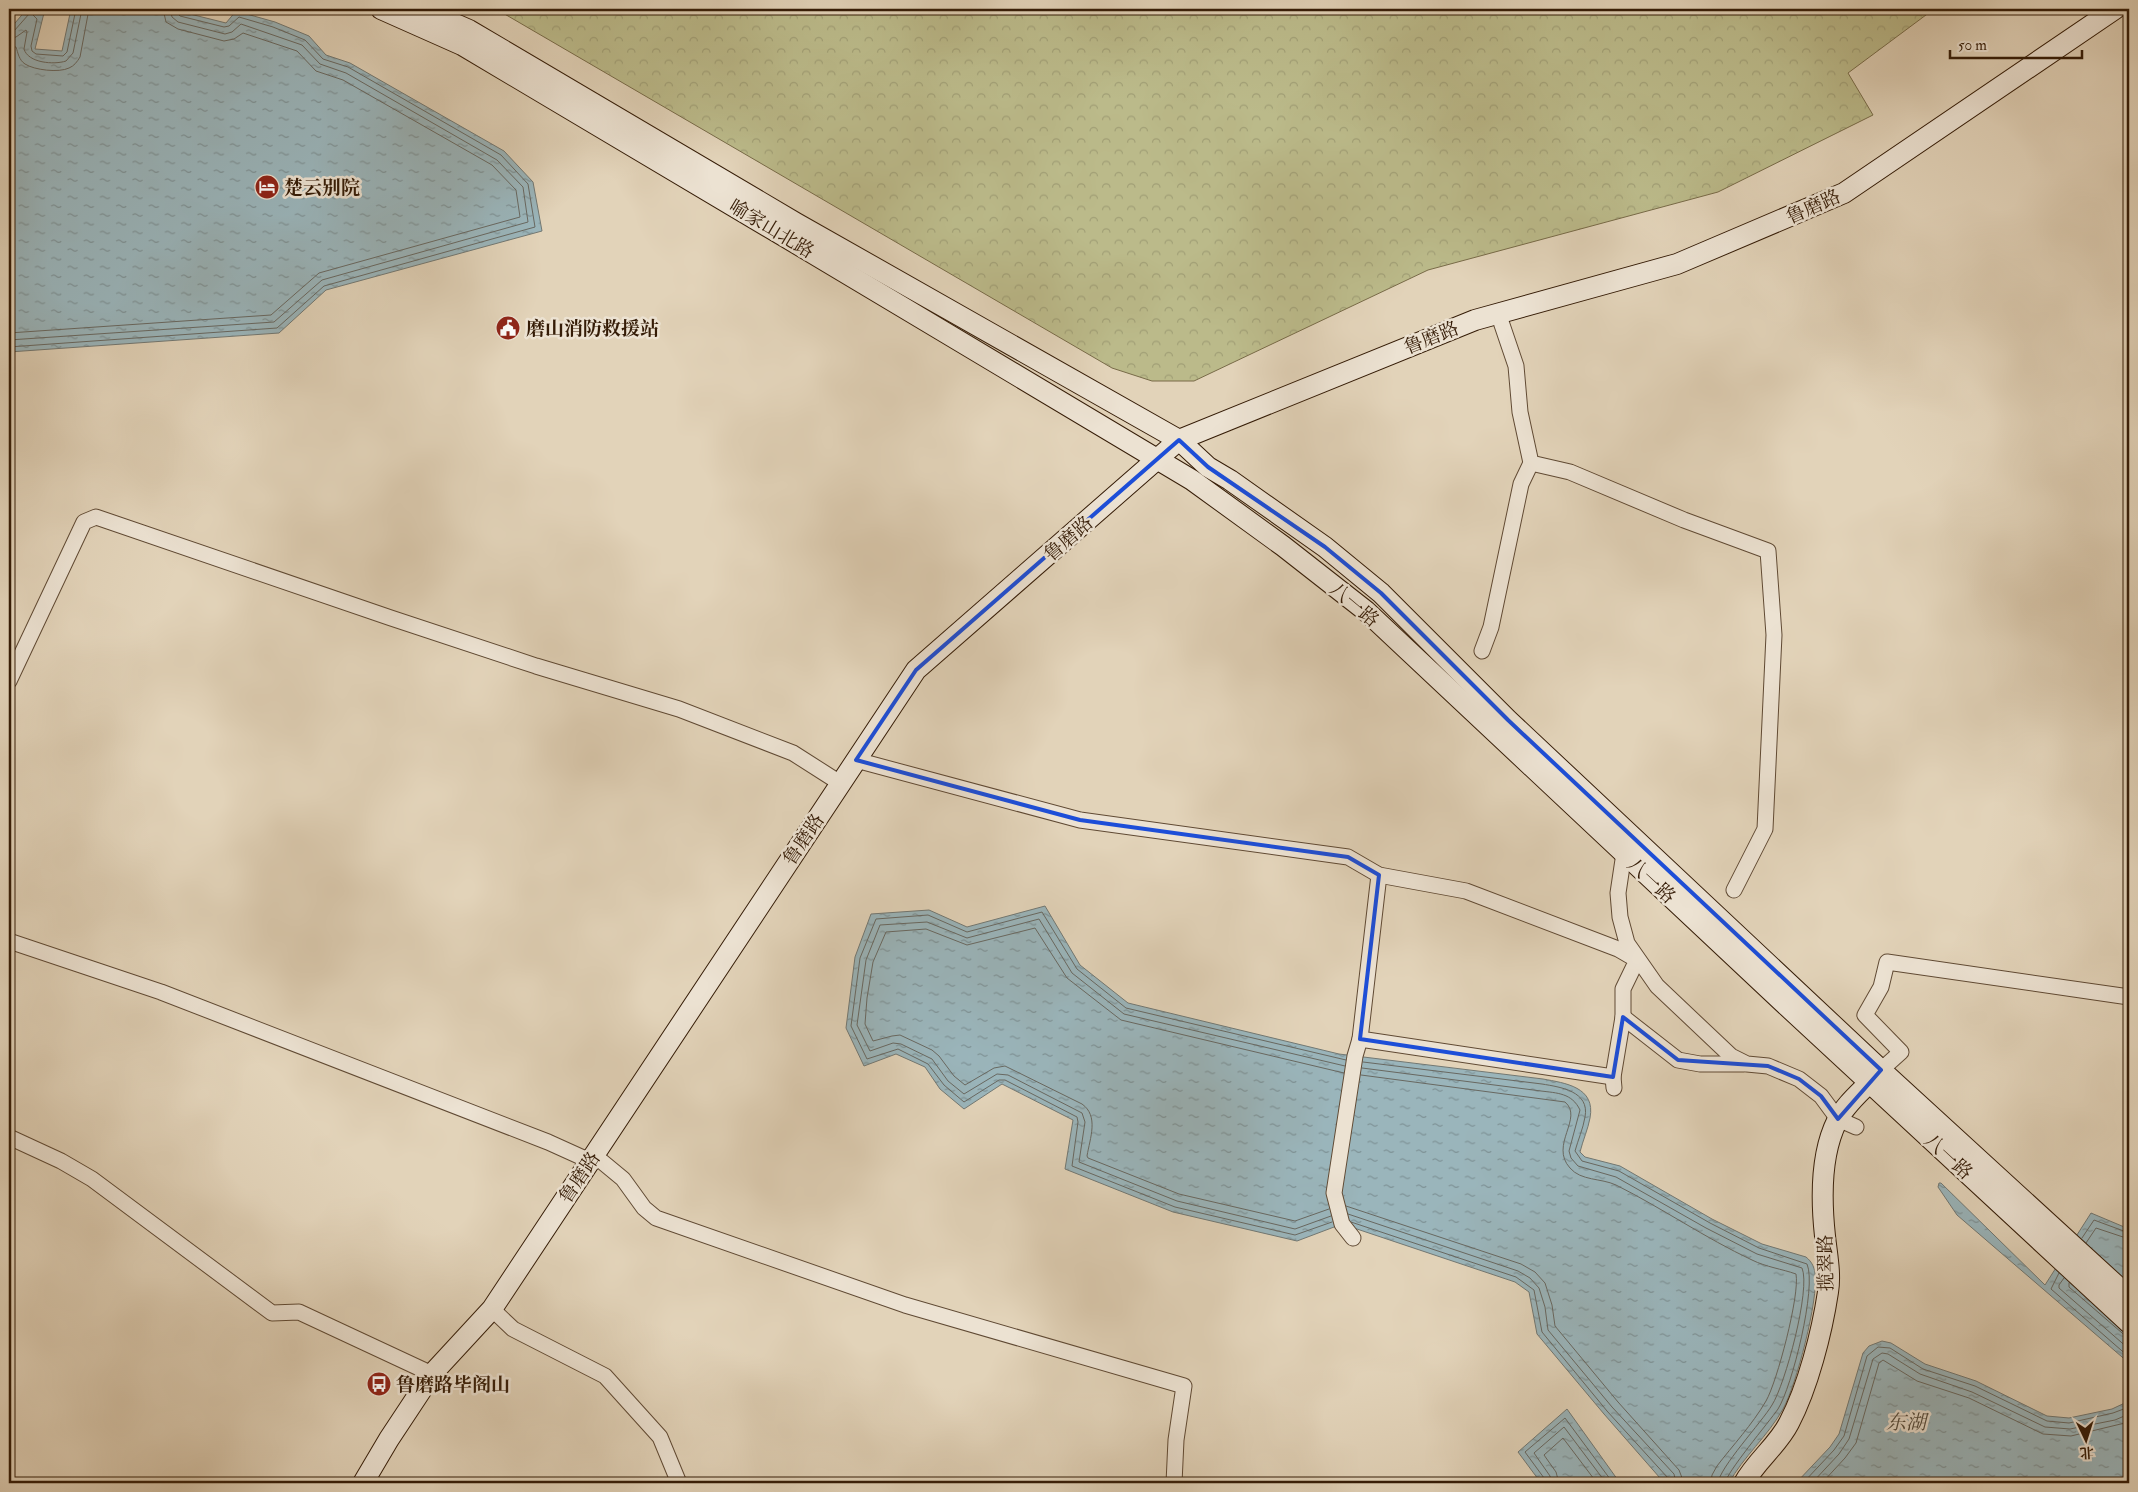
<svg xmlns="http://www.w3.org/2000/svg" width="2138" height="1492" font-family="'IM FELL Double Pica','Noto Serif SC',serif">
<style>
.forest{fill:url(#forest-crowns);stroke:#786b48}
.water{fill:url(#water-ripples);stroke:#727873}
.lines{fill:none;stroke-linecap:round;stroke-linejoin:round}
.shore{stroke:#686861;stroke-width:1}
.street-casing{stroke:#604a34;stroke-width:17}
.secondary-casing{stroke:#351c07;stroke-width:22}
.street{stroke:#ece2d2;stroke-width:15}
.secondary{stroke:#ece2d2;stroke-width:20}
.marked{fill:none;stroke:#1d4ed8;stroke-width:4;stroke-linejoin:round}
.labels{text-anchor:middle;stroke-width:5;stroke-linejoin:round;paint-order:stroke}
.poi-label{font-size:19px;font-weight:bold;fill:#351c07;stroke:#ece2d2;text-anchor:start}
.street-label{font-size:19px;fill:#351c07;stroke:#ece2d2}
.water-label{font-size:20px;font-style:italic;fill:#534a3d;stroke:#ece2d2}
</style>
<defs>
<pattern id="forest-crowns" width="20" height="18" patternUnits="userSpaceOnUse" patternTransform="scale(1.25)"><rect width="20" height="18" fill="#bbba8a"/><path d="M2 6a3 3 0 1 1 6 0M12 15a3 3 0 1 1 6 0" fill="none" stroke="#a19f76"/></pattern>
<pattern id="water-ripples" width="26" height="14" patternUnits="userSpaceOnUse" patternTransform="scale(1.25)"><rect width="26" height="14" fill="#9ab5bb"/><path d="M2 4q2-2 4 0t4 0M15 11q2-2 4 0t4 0" fill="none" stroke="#7e9296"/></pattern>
</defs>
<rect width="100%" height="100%" fill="#e2d3b9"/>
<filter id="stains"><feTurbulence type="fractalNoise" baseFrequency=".004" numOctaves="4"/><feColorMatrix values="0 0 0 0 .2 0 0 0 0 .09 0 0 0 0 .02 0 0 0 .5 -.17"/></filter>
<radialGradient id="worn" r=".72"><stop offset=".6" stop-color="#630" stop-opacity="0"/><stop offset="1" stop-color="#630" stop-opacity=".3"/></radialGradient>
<path class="forest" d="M496 9H1934L1848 73 1873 115 1718 192 1428 270 1194 381H1152L1112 368Z"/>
<g class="water">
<path d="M27 9 44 13 35 49 62 51 71 9H170L226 23 236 11 275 22 309 36 326 55 350 63 504 151 533 182 542 231 326 290 279 333 9 352V30Z"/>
<path d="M1045 906 1080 965 1128 1003 1339 1054 1543 1079C1565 1083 1596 1087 1590 1118 1588 1129 1583 1140 1580 1152L1585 1157 1620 1166 1712 1219 1762 1244 1806 1257C1811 1261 1814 1266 1815 1273 1819 1299 1796 1386 1783 1409 1768 1436 1743 1457 1729 1483H1667L1660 1478 1604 1414 1537 1334 1529 1292 1515 1282 1342 1224 1297 1241 1173 1212 1065 1169 1073 1120 1002 1084 964 1109 940 1089 925 1067 896 1054 864 1066 846 1028 855 957 871 914 929 910 967 927Z"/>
<path d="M1939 1183H1941L2045 1285 2091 1213 2129 1229V1363L1957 1215 1938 1187Z"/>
<path d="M1882 1341 1891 1343 1925 1364 1976 1381 2047 1416 2069 1418 2112 1409 2129 1401V1483H1796L1830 1447 1839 1434 1863 1353 1869 1346Z"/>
<path d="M1567 1409 1620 1483H1541L1518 1452Z"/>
</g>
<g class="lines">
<g class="shore">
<path d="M9 33 14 31 29 14H32L37 19 31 46 32 51 36 54 63 56 67 52 76 9"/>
<path d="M9 39 16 37 26 30 27 32 24 49C28 63 54 65 66 61L73 53 82 9"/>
<path d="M9 46 16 47C18 53 19 60 25 64 34 70 59 73 69 68 74 66 77 62 80 57L89 9"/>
<path d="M9 333 271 315 319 273 520 217 516 190 492 165 343 80 316 71 297 51 243 33 234 39 224 41 178 29 166 22 163 9"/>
<path d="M9 340 274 322 322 280 528 222 523 187 497 160 346 73 320 64 302 45 241 24 232 32 225 34 178 22 172 17 170 9"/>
<path d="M9 347 277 328 324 286 535 227 528 184 501 155 348 67 323 59 305 40 273 27 239 17 229 26 224 27 180 16 177 13 176 9"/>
<path d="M1363 1062 1542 1084C1560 1087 1590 1091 1585 1117 1583 1129 1578 1140 1575 1151L1582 1161 1619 1171 1710 1223 1759 1248 1807 1264C1817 1287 1792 1387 1778 1409 1769 1422 1726 1473 1725 1483"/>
<path d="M1362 1068 1541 1091C1557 1093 1572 1093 1580 1110L1569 1151 1571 1158 1578 1166 1616 1177 1706 1228 1757 1254 1802 1268C1811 1289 1785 1385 1772 1405 1762 1422 1719 1468 1718 1483"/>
<path d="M1361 1075 1565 1102C1584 1118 1549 1145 1570 1168 1581 1181 1601 1178 1616 1185 1662 1208 1705 1238 1752 1260 1766 1267 1782 1269 1796 1274 1800 1295 1777 1382 1766 1401 1752 1425 1733 1445 1717 1466L1712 1475 1711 1483"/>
<path d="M1346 1206 1521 1264 1535 1272 1545 1283 1552 1305 1555 1326 1618 1402 1679 1470 1684 1483"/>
<path d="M1329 1209 1295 1221 1179 1194 1088 1158 1087 1156C1090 1138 1099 1116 1082 1104L1005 1066 994 1068 965 1085 954 1076 939 1056 932 1050 900 1035 892 1036 873 1041 865 1024 867 998 873 962 886 932 926 929 967 945 1035 928 1067 978 1121 1020 1344 1073"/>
<path d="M1348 1214 1518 1271 1530 1278 1539 1288 1545 1307 1548 1330 1612 1407 1674 1474 1676 1483"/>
<path d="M1331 1216 1295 1229 1177 1201 1079 1162 1085 1122 1082 1113 1008 1075 997 1074 964 1094 948 1081 932 1059 901 1044 893 1043 870 1051 857 1025 866 960 880 925 927 922 967 938 1039 919 1072 973 1124 1014 1345 1066"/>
<path d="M1332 1222 1295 1235 1175 1207 1072 1166 1078 1122 1077 1117 1005 1080H999L964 1102 944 1085 928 1064 898 1049 867 1059 851 1026 860 958 876 919 928 915 967 932 1042 912 1077 969 1126 1008 1346 1060"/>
<path d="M1351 1222 1516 1277 1534 1290 1542 1332 1607 1411 1668 1478 1670 1483"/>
<path d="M2082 1238 2094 1220 2129 1233"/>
<path d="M2086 1243 2096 1228 2129 1239"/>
<path d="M2059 1273 2051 1289 2129 1357"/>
<path d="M2064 1278 2059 1285V1288L2129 1349"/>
<path d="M2069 1283V1287L2129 1339"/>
<path d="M1545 1483 1544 1478 1525 1452 1565 1418 1613 1483"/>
<path d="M1551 1483 1550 1476 1534 1453 1564 1427 1606 1483"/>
<path d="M1559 1483 1556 1472 1544 1455 1563 1438 1597 1483"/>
<path d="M1803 1483 1834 1450 1844 1436 1867 1356 1878 1347 1890 1348 1923 1369 1975 1386 2047 1421 2069 1423 2113 1413 2129 1407"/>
<path d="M1812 1483 1839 1454 1849 1439 1873 1359 1882 1353 1888 1354 1920 1374 1972 1392 2045 1427 2070 1429 2115 1420 2129 1414"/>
<path d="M1822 1483 1845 1458 1856 1443 1879 1363 1883 1360 1917 1381 1969 1398 2043 1434 2071 1436 2129 1422"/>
</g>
<defs>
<g id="street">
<path d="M1498 313 1516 366 1520 412 1531 463 1570 472 1684 520 1768 551 1774 635 1765 829 1734 890"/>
<path d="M1482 651 1491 627 1521 484 1531 463"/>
<path d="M9 681 84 522 96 517 391 618 536 666 679 709 793 753 840 783"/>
<path d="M856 760 1080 820 1348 857 1379 875 1466 891 1618 949 1637 960 1623 989V1017L1613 1077 1614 1088"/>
<path d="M1624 853 1618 893 1620 917 1627 943 1657 986 1731 1056 1747 1064 1768 1066 1799 1079 1821 1096 1838 1119 1856 1127"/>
<path d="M1379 875 1360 1039 1613 1077"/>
<path d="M9 941 161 992 548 1142 590 1161"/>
<path d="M1623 1017 1678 1060 1700 1064H1744"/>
<path d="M1881 1070 1901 1052 1865 1015 1881 987 1887 962 2129 997"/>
<path d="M9 1137 61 1161 92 1179 272 1313 299 1312 432 1374"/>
<path d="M594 1155 623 1179 644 1208 656 1218 905 1305 1184 1386 1176 1440 1174 1483"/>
<path d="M1353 1238 1342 1224 1334 1193 1355 1056 1360 1039"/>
<path d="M492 1309 513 1329 605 1376 660 1437 679 1483"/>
</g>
<g id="secondary">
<path d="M381 9 462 45 787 238 1192 480 1283 546 1366 611 1789 1008 2129 1323"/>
<path d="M421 9 469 30 796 223 1179 440 1208 467 1230 480 1325 547 1381 593 1508 720 1881 1070 2129 1297"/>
<path d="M363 1483 389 1439 432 1374 492 1309 916 670 1179 440 1475 320 1677 264 1844 193 2115 9"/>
<path d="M1744 1483C1756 1461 1778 1445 1789 1423 1808 1387 1822 1332 1828 1292 1831 1274 1827 1255 1825 1236 1821 1199 1820 1155 1837 1121 1846 1102 1866 1088 1879 1072"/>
</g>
</defs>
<use href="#street" class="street-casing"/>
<use href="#secondary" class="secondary-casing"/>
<use href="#street" class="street"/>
<use href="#secondary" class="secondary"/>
</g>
<path class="marked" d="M1179 440 1208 467 1325 547 1381 593 1508 720 1881 1070 1838 1119 1821 1096 1799 1079 1768 1066 1678 1060 1623 1017 1613 1077 1360 1039 1379 875 1348 857 1080 820 856 760 916 670Z"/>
<defs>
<symbol id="hotel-disc" viewBox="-11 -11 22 22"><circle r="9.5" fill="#8f2418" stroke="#ece2d2"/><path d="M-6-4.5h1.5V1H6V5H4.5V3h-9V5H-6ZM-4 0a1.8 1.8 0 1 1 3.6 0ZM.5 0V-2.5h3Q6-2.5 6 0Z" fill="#fff"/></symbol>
<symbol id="civic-disc" viewBox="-11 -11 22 22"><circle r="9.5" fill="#8f2418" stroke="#ece2d2"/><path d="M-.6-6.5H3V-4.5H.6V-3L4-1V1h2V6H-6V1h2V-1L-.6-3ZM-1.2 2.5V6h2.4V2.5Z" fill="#fff"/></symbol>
<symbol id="bus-disc" viewBox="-11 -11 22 22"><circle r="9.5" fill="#8f2418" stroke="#ece2d2"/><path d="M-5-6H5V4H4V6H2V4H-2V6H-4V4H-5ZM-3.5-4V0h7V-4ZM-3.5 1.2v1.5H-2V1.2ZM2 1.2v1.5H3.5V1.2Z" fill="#fff"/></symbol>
</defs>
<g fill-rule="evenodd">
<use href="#hotel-disc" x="253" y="173" width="28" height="28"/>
<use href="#civic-disc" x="494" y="314" width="28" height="28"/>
<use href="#bus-disc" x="365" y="1370" width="28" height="28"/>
</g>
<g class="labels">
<g class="poi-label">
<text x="284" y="194">楚云别院</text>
<text x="526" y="335">磨山消防救援站</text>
<text x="396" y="1391">鲁磨路毕阁山</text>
</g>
<g class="street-label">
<text transform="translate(1813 206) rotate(-24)" y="7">鲁磨路</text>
<text transform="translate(772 228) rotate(31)" y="7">喻家山北路</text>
<text transform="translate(1431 337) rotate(-22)" y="7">鲁磨路</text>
<text transform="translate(1068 538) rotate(-41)" y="7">鲁磨路</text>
<text transform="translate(1355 604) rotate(40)" y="7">八一路</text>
<text transform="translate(803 839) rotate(-56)" y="7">鲁磨路</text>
<text transform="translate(1652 880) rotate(43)" y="7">八一路</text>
<text transform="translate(1949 1156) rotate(43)" y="7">八一路</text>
<text transform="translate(579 1177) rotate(-56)" y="7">鲁磨路</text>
<text transform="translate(1825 1263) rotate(-91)" y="7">揽翠路</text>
</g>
<g class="water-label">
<text x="1906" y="1429">东湖</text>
</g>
</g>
<rect width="2138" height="1492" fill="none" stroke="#e2d3b9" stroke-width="30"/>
<rect x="10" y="10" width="2118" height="1472" fill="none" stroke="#351c07" stroke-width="2.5"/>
<rect x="15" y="15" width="2108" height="1462" fill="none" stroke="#351c07"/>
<g transform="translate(2086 1440) rotate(176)" stroke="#ece2d2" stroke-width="4" paint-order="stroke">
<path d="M0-4L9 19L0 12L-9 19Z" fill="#351c07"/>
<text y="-8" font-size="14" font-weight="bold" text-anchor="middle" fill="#351c07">北</text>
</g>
<path d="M1950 50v8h132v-8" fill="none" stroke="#351c07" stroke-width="2.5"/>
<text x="1958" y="50" font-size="15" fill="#351c07" stroke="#ece2d2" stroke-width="4" paint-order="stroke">50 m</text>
<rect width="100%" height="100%" filter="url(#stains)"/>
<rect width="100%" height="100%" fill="url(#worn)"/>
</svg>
